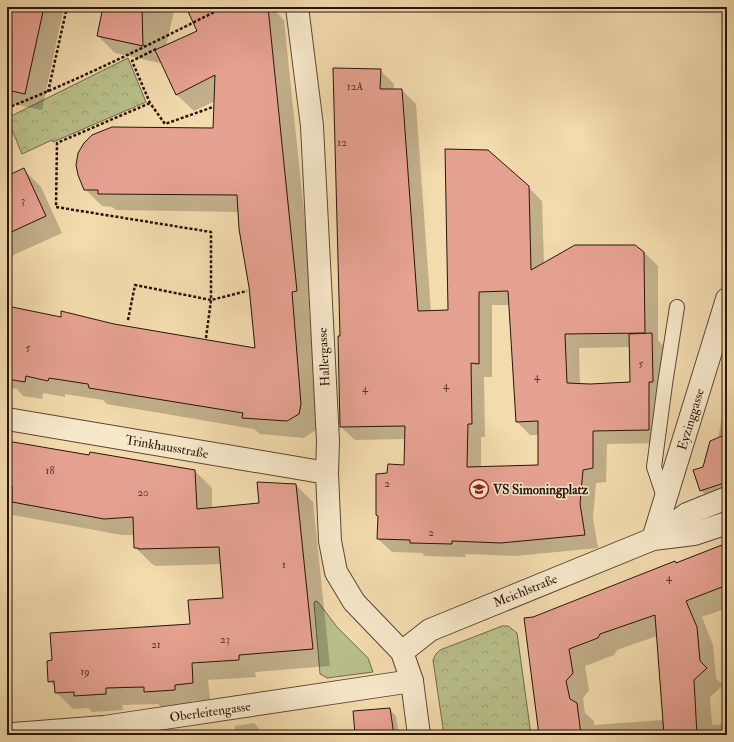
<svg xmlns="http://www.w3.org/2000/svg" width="734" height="742" font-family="'IM FELL Double Pica',serif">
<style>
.grass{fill:#b9c08b;stroke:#726a4a}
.park{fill:url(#park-crowns);stroke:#726a4a}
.shadow{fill:#0003;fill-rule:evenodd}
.building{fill:#e6a291;stroke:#2a140a;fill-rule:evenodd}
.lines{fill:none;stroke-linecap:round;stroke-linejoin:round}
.lane-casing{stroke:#5c4633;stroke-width:16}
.street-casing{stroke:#5c4633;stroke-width:24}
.path{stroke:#2a140a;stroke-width:2.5;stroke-dasharray:3 2;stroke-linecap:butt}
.lane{stroke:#f7e8ca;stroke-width:14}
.street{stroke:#f7e8ca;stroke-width:22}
.labels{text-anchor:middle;stroke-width:3;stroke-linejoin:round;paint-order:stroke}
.number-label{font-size:11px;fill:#59382c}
.street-label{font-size:13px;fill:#2a140a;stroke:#f7e8ca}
.poi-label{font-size:13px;font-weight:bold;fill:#2a140a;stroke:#f7e8ca;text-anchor:start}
</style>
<defs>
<pattern id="park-crowns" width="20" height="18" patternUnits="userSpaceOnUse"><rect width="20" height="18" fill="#b9c08b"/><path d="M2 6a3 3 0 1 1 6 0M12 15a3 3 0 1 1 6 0" fill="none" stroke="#9fa477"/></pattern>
</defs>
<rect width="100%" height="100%" fill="#f2dbad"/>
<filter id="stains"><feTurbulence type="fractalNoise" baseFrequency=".005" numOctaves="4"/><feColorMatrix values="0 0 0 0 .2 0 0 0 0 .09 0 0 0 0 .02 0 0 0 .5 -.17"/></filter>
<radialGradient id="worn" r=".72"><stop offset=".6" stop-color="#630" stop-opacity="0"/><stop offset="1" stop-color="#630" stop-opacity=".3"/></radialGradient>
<path class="grass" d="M315 601 318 602 337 627 368 658 373 672 327 678 320 674 314 603Z"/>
<g class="park">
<path d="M128 58 146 102 53 142 52 140 22 154 7 118Z"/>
<path d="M502 626H508L517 633 531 735H444L433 660 436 654 440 650Z"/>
</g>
<g class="shadow">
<path d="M7 7H64L42 110 7 103Z"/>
<path d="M104 7H175L166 46 197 32 187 7H271L284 20 314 308 309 309 318 422 316 430 304 438 260 434 254 429 107 404 103 400 65 394V397L43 393 42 399 23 396 17 389 7 387V307L62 319 114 325 256 350 250 287 239 212 116 210 112 207 102 206 85 189 214 129 215 101 194 111 177 95 160 57V63L115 53 98 36Z"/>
<path d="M380 70 394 84V90H402L416 104 431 312 449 311 528 187 542 201 544 264 644 252 658 266V340L665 348 662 443 607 444 606 482 596 483 593 518 598 548 515 556 465 554 466 557 425 556 422 553 392 552 378 539 379 517 377 515 388 474 405 466 406 439 355 440 341 427V337ZM492 305H510L517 422 530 435H539V466L481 468V437H485L484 377H492ZM630 347 631 383 580 385 579 348Z"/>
<path d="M24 170 41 187 62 233 7 258V177Z"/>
<path d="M725 400H727V488L705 495 701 490 703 468 718 439Z"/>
<path d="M7 442 195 471 212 488V508L260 504 296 485 313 502 330 666 255 672 256 677 208 680 210 700 191 701 192 706 162 708 158 704 122 705 123 710 92 712 88 708 73 709 56 692V688L49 681 191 625 224 599 221 564 156 566 152 564 135 547 134 535H122L7 514V516Z"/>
<path d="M727 543V608L702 617 713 645 716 678 723 685 710 697 712 725 727 724V735H540L534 618ZM657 636 664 720 594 725V721L585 713 583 698 589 690 585 666 614 655 617 650Z"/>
<path d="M7 617 9 629H7Z"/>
<path d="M7 643 11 663 7 664Z"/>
<path d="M389 709 396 716 399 735H356Z"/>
<path d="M254 723 260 730 261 735H235V726Z"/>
<path d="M168 732 171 735H148Z"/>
</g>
<g class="building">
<path d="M7 7H44L25 94 7 90Z"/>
<path d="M103 7H142L143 46 97 36Z"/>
<path d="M186 7H268L297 291 292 292 301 404 299 414 287 421 242 418 243 413 89 388 88 384 49 378 48 381 26 376 25 382 7 379V306L61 317V311L114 324 255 348 249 287 239 229 237 195 98 194V190H84L78 175 76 165 78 153 84 143 92 135 112 127 213 128 215 75 176 95 155 50 197 31Z"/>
<path d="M333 68 381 69 380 89H402L418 311 448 310 445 149 488 150 529 186 531 270 575 245H635L644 252 645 333 565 334 567 383 590 384 630 382 629 334 652 333 653 382H649V430L593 431V468L583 470 580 504 585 535 501 543 452 541V544L410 543V540L377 539 378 516 376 515V474L387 473 388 464 404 465 405 426 340 427 338 336H340ZM508 291 516 422 538 421V465L467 467 468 424H472L471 363 479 364V292Z"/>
<path d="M24 168 46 216 7 234V176Z"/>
<path d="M727 434V482L700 491 693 470 703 467 710 441Z"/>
<path d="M7 441 89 455 90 452 195 470 197 509 259 503 257 482 296 484 313 649 239 655V660L192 663 193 683 175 685V690L144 692V687L106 688V694L74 696V692L55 693 54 681 48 682 47 661 52 660 50 633 190 624 188 600 223 598 219 547 138 549V548H134L133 517 104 519 12 502V486L7 485Z"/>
<path d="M727 543V585L686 601 697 627 700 661 707 668 694 680 697 735H664L655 615 600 634 598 638 569 649 573 673 566 681 570 699 577 703 581 735H539L524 618 533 617 675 561 676 563Z"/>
<path d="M390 708 394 735H355L353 711Z"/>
</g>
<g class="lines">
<defs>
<path id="lane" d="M665 500 654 467 665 384 677 307"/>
<g id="street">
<path d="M297 7 312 126 328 441 327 473 330 541 336 572 354 602 402 652 412 681 419 735"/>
<path d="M7 419 327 473"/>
<path d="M654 538 687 514 727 498"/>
<path d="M653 539 727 299"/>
<path d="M402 652 430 630 653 539 694 534 727 523"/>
<path d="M13 734 104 727 412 681"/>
</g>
</defs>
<use href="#lane" class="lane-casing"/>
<use href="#street" class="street-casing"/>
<g class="path">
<path d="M156 49 132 61 150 103 165 124 213 107"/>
<path d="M48 92 67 7"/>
<path d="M7 108C81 79 153 43 224 7"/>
<path d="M128 320 135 285 211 300V232L56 207 57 143 150 103"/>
<path d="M206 338 211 300 247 291"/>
</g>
<use href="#lane" class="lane"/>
<use href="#street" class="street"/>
</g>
<defs>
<symbol id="school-ring" viewBox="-11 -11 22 22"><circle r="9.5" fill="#f7e8ca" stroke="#8f2418" stroke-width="1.5"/><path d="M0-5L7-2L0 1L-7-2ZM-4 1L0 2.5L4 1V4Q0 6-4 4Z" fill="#8f2418"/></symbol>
</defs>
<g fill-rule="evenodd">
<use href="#school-ring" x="468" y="478" width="22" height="22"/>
</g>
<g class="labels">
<g class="number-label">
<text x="355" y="90">12A</text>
<text x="342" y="146">12</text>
<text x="23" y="204">3</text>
<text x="28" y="351">5</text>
<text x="641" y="367">5</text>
<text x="537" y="380">4</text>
<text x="446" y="389">4</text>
<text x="365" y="392">4</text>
<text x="50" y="474">18</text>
<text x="387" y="487">2</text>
<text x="143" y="496">20</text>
<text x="431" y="536">2</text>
<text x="284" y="568">1</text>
<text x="669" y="581">4</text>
<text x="225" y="643">23</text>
<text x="156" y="648">21</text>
<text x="85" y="675">19</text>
</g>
<g class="street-label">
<text transform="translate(323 357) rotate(-93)" y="5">Hallergasse</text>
<text transform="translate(690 419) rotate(-73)" y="5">Eyzinggasse</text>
<text transform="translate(167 446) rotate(10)" y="5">Trinkhausstraße</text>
<text transform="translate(525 590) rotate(-22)" y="5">Meichlstraße</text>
<text transform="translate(210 711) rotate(-8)" y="5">Oberleitengasse</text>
</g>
<g class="poi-label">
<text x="493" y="494">VS Simoningplatz</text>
</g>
</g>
<rect width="734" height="742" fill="none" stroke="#f2dbad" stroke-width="24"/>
<rect x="8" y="8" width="718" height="726" fill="none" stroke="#2a140a" stroke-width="2"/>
<rect x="12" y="12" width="710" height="718" fill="none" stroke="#2a140a"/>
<rect width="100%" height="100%" filter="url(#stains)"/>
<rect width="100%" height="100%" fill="url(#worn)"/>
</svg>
